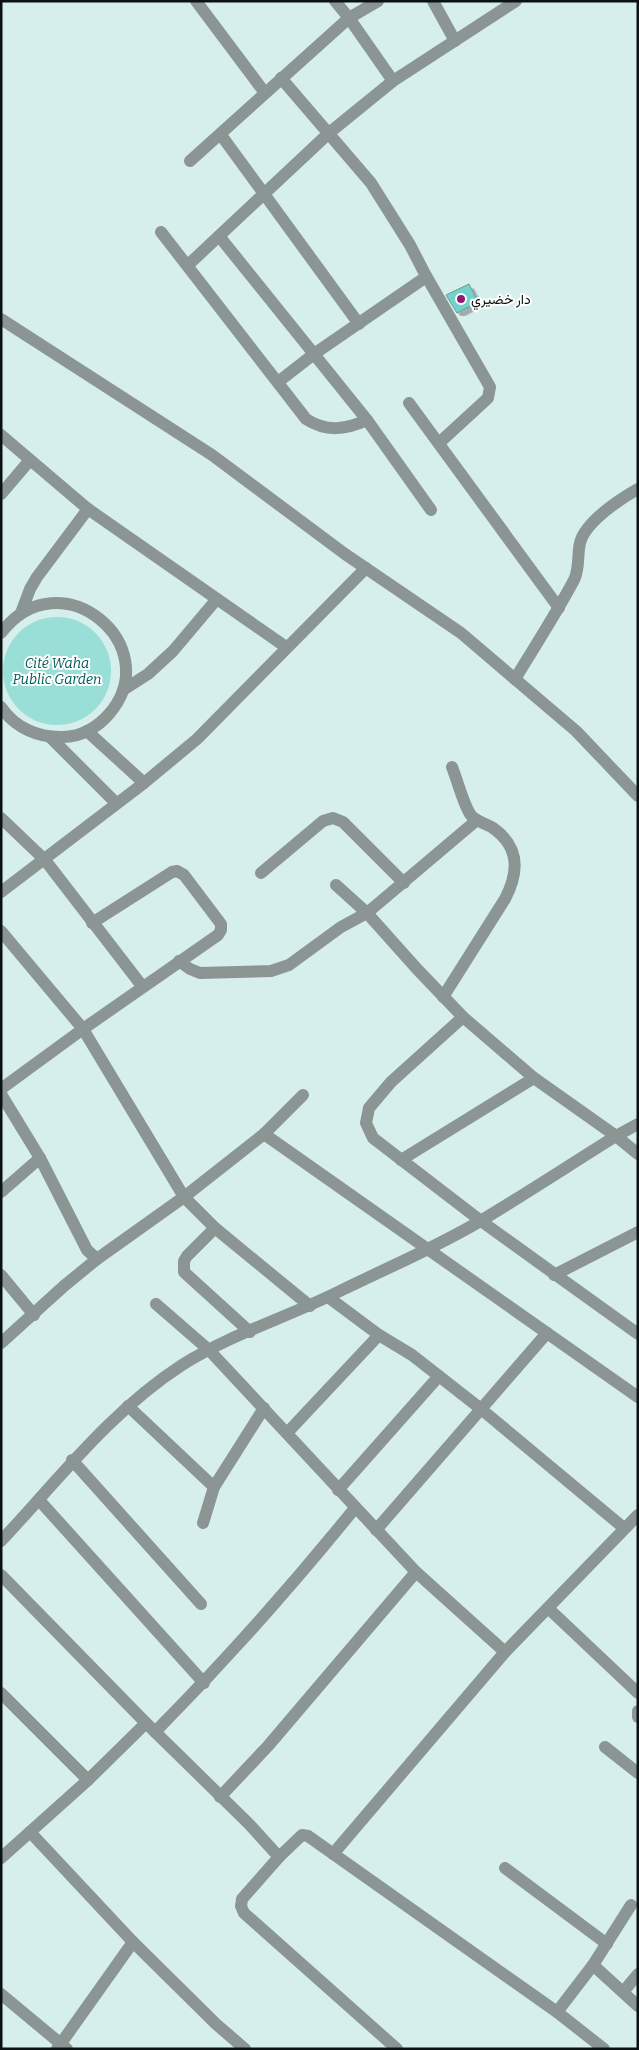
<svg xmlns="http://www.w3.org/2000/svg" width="639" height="2050" font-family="Bitter,Vazirmatn,serif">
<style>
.green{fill:#9aded8}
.building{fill:#72d3cc;stroke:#7c9290;filter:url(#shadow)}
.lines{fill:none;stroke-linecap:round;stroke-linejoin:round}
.minor{stroke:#8b9594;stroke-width:12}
.poi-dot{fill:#921976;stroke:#fff;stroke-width:2}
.labels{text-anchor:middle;stroke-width:4;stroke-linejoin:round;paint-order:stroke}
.poi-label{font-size:14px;fill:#0a1212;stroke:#fff;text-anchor:start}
.park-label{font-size:14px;font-style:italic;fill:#005a56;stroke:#fff}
</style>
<defs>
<filter id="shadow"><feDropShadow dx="4.5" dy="4.5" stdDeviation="0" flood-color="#0004"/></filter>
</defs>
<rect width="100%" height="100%" fill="#d6efec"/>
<circle class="green" cx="57" cy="671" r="54"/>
<path class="building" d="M469 284 478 302 457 313 446 295Z"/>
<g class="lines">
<g class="minor">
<path d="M196 1 265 93"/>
<path d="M335 1 349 18 393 81"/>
<path d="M433 1 455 41"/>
<path d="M281 78 371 183 410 245 425 274 490 387 488 398 439 443"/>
<path d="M221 135 359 324"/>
<path d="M190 161 349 18 378 1"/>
<path d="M161 232 306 419C326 432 345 430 367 420"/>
<path d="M219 236 367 420 431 510"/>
<path d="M188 265 329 133 393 81 516 1"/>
<path d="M1 319 212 455 345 554 461 633 576 731 638 796"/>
<path d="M278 382 314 354 426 277"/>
<path d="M409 403 559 608"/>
<path d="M1 435 88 509 286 647"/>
<path d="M1 494 30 460"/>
<path d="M21 613 30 589 37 577 88 509"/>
<path d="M1 633C60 555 168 646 109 714 98 727 81 737 63 737 39 738 15 728 1 707"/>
<path d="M515 679C535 646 556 614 574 580 580 568 577 555 580 543 585 522 620 499 638 489"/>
<path d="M123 690 148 674 173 651 216 600"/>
<path d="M87 731 144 783"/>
<path d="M51 738 116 803"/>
<path d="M1 818 45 860 142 986"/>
<path d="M261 873 323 821 333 818 343 822 404 883"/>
<path d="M336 885 367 913 417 969 463 1017 534 1078 616 1136 638 1154"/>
<path d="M1 892 144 783 197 739 366 568"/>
<path d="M1 931 83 1029 184 1197 215 1228 310 1306"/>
<path d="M179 961 190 969 200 973 271 971 289 965 341 927 367 913 477 820"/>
<path d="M443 997 505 899C519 872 520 847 493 828 486 823 475 822 470 814 462 800 458 782 452 767"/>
<path d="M463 1017 391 1082 369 1108 366 1123 373 1138 481 1221 638 1334"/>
<path d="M1 1089 83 1029 218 935 221 930V924L184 875 177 871 172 872 92 923"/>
<path d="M1 1094 40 1158 87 1250 97 1259"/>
<path d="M264 1134 638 1397"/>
<path d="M401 1160 534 1078"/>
<path d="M1 1192 40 1158"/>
<path d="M215 1228 187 1256 184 1261V1272L250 1332"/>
<path d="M1 1275 34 1315"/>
<path d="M554 1275 638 1232"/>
<path d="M328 1297 379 1335 412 1355 481 1409 624 1528"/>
<path d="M156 1304 209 1350 416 1572 505 1652"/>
<path d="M1 1343 64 1286 97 1259 184 1197 264 1134 303 1095"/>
<path d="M128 1406 214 1487"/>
<path d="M287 1433 379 1335"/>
<path d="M72 1460 201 1604"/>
<path d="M338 1490 439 1376"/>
<path d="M39 1500 204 1683"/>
<path d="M203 1523 214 1487 264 1408"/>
<path d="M376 1530 547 1333"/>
<path d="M1 1541C59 1479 111 1411 182 1365 231 1334 288 1317 340 1291 387 1268 437 1247 482 1220 527 1193 571 1164 616 1136L638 1124"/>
<path d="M1 1575 146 1723 249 1824 279 1857"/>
<path d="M548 1608 638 1693"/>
<path d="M1 1693 88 1780"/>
<path d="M638 1711V1717"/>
<path d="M155 1732C225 1661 292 1586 355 1508"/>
<path d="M605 1747 638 1773"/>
<path d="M220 1797 268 1746 416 1572"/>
<path d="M30 1832 133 1942 216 2024 245 2049"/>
<path d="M333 1854 505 1652 638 1515"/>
<path d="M1 1858 88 1780 146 1723"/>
<path d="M505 1868 607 1944"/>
<path d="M593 1965 638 2006"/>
<path d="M623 1992 638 1974"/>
<path d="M1 1994 67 2049"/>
<path d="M557 2012 593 1965 631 1905"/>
<path d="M57 2049 133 1942"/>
<path d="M397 2049 244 1913 241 1906 242 1899 279 1857 302 1835 308 1836 557 2012 604 2049"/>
</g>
</g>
<circle class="poi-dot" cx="461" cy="299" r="5"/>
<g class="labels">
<g class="poi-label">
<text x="471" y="304">دار خضيري</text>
</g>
<g class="park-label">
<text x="57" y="668">Cité Waha<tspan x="57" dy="16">Public Garden</tspan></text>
</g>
</g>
<rect width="639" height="2050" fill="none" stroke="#0a1212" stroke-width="5"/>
</svg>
